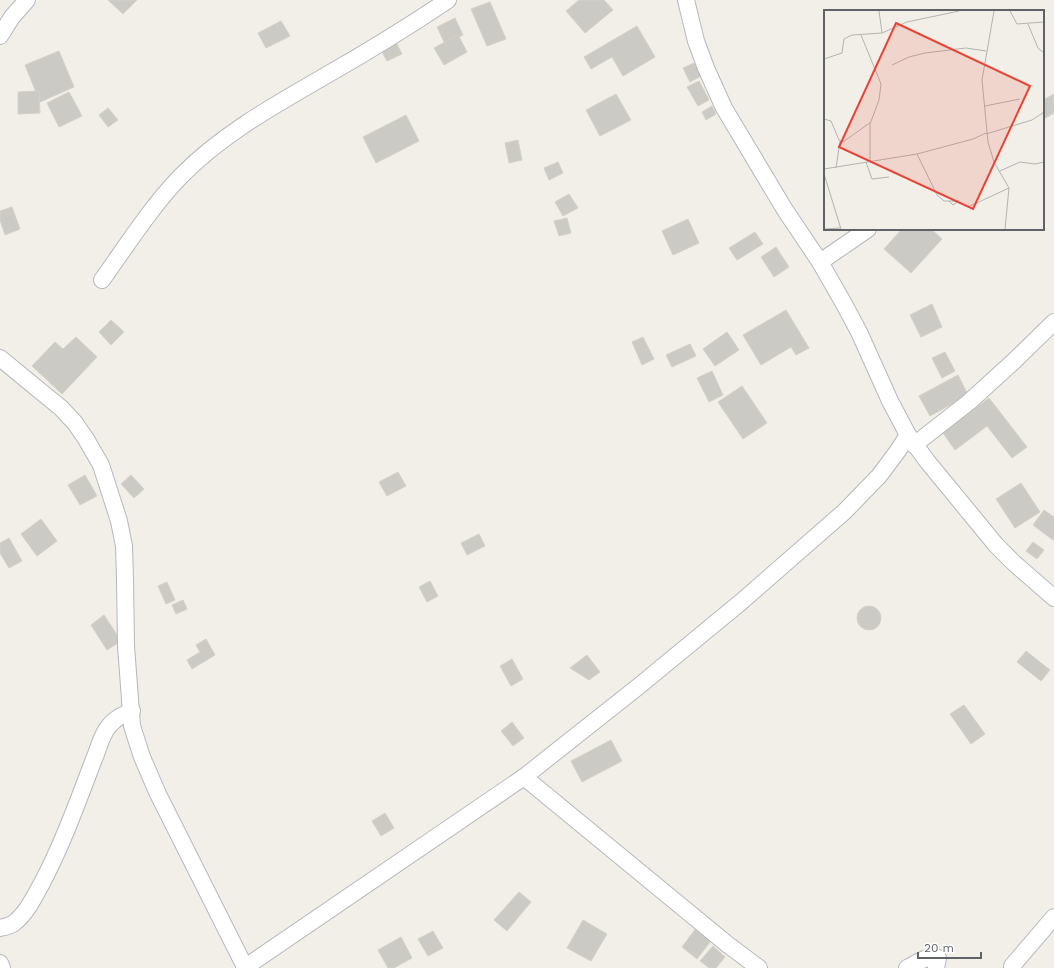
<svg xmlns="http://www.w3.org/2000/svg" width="1054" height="968" font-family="'Work Sans',sans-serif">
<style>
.building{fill:#cccac5;stroke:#d6d1c6}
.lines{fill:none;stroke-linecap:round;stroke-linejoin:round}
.minor-casing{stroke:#b5b8bc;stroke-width:18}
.minor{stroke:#fff;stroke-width:16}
.inset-road{fill:none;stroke:#b3b3b1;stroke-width:1}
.view{fill:#ea4335;fill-opacity:0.15;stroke:#ea4335;stroke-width:2}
.inset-edge{fill:none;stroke:#5f6368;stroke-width:2}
</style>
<rect width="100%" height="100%" fill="#f1efe8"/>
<g class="building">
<path d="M108 0H137L123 14Z"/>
<path d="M579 0H604L613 10 585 33 566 11Z"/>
<path d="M490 2 506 39 487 46 471 9Z"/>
<path d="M455 18 463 35 445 44 437 27Z"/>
<path d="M281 21 290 36 266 48 258 33Z"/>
<path d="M637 26 655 57 623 76 612 57 591 69 584 57Z"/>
<path d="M458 35 467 52 444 65 434 48Z"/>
<path d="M396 42 402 54 387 61 381 50Z"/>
<path d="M59 51 74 87 40 102 25 65Z"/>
<path d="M694 63 701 76 690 82 683 68Z"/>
<path d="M699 81 709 100 698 106 687 87Z"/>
<path d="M39 91 40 113 18 114V92Z"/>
<path d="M69 92 82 116 59 127 47 103Z"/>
<path d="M616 94 631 120 600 136 586 110Z"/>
<path d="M1054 94V113L1045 118 1043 115V100Z"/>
<path d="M712 106 716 114 706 120 702 112Z"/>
<path d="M108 108 118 120 108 127 99 115Z"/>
<path d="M406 115 419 141 376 163 363 137Z"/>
<path d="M518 140 522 160 509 163 505 143Z"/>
<path d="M558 162 563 173 549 180 544 168Z"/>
<path d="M569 194 578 208 563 216 555 202Z"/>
<path d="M12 207 20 229 5 235 0 220V211Z"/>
<path d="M567 218 571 233 559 236 554 221Z"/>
<path d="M688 219 699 243 673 255 662 231Z"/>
<path d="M902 229H931L942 239 911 273 884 249Z"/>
<path d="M755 232 763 244 737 260 729 248Z"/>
<path d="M776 247 789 267 774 277 761 257Z"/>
<path d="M932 304 942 327 921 337 910 315Z"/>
<path d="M786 310 809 348 796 355 791 347 761 365 743 335Z"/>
<path d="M111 320 124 332 111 345 99 332Z"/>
<path d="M727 332 739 350 715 366 703 349Z"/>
<path d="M76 337 97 357 62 394 32 366 55 342 63 349Z"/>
<path d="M643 337 654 359 642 365 632 342Z"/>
<path d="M690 344 696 356 672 367 666 355Z"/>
<path d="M945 352 955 371 942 378 932 358Z"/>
<path d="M712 371 723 395 709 402 697 378Z"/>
<path d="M958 375 968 395 930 416 919 396Z"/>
<path d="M742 386 767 423 743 439 718 402Z"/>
<path d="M989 398 1027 447 1012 458 987 426 955 450 943 433Z"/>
<path d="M398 472 406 486 387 496 379 482Z"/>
<path d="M85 475 97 496 80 505 68 485Z"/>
<path d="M131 475 144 489 134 498 121 484Z"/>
<path d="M1021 483 1040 512 1015 528 996 499Z"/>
<path d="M1044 510 1054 517V538L1053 540 1033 525Z"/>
<path d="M41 519 57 541 37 556 21 534Z"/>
<path d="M479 534 485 546 467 555 461 543Z"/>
<path d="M9 538 22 561 9 568 0 553V543Z"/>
<path d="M1033 542 1044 550 1037 559 1026 551Z"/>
<path d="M430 581 438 596 427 602 419 587Z"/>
<path d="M167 582 175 600 166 604 158 586Z"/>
<path d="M183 600 187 609 176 614 172 605Z"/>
<circle cx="869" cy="618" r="12"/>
<path d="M104 615 121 641 107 650 91 625Z"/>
<path d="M206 639 215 655 192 669 187 660 200 652 196 645Z"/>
<path d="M1026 651 1050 670 1041 681 1017 662Z"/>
<path d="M587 655 600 672 589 680 570 668Z"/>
<path d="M512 659 523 679 511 686 500 666Z"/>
<path d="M964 705 985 734 971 744 950 714Z"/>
<path d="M512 722 524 738 513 746 501 731Z"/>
<path d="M611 740 622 761 582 782 571 761Z"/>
<path d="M385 813 394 828 381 836 372 821Z"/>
<path d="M519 892 531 902 507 931 494 920Z"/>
<path d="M583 920 607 934 591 961 567 948Z"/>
<path d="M697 927 713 938 697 959 682 947Z"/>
<path d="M433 931 443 948 428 956 418 939Z"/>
<path d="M401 937 412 958 394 968H388L378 950Z"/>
<path d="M713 946 725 957 716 968H709L700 961Z"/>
</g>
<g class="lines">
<defs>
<g id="minor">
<path d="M686 0 696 41 706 68 724 108 785 210 820 262 844 304 859 332 890 401 908 435 927 461 996 545 1014 563 1054 598"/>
<path d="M0 36 12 17 27 0"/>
<path d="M820 262 868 229"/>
<path d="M102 280C127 245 151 207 181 176 222 134 275 105 325 76 367 52 408 27 448 0"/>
<path d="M0 358 61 408 75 423 86 439 101 465 119 521 124 546 125 579 126 646 132 726 142 757 158 794 245 967"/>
<path d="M914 445 969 402 1013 362 1054 322"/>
<path d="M524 777 727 944 759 968"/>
<path d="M0 928C5 927 10 926 14 923 27 913 34 897 42 883 63 843 78 801 94 759 99 748 101 735 109 726 115 718 123 715 132 711"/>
<path d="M0 963 2 968"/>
<path d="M1012 966 1054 917"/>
<path d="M244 968 524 777 639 686 741 602 844 512 879 476 897 452 908 435"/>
<path d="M907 968C917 963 927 955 938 958L936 968"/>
</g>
</defs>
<use href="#minor" class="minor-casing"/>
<use href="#minor" class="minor"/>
</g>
<g transform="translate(824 10)">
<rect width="220" height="220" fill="#f1efe8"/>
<path class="inset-road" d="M55 1 58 23M170 1 158 70 164 132 170 152 185 178 181 219M186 1 193 14 220 12M204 14 214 38 220 43M37 25 57 74 55 90 46 114V151M0 49 18 43 20 29 28 25 58 23 83 12 135 1M68 55 85 47 101 43 142 38 162 41M161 96 196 89M0 109 7 111 15 130 19 132 47 112M162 124 208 110 220 102M93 144 113 185 120 191H135L129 195 125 191M42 152 48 169 65 167M12 158 16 131M0 159 93 144 149 129 162 123M176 161 196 152 211 154 220 152M0 164 17 219M144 197 185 178M0 219 16 218"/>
<path class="view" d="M72 13 206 76 149 199 15 137Z"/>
<rect width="220" height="220" class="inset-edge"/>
</g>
<path d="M918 952v6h63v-6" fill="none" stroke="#5f6368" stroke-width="2"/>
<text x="924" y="952" font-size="12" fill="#5f6368" stroke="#ffffff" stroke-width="3" paint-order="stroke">20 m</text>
</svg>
